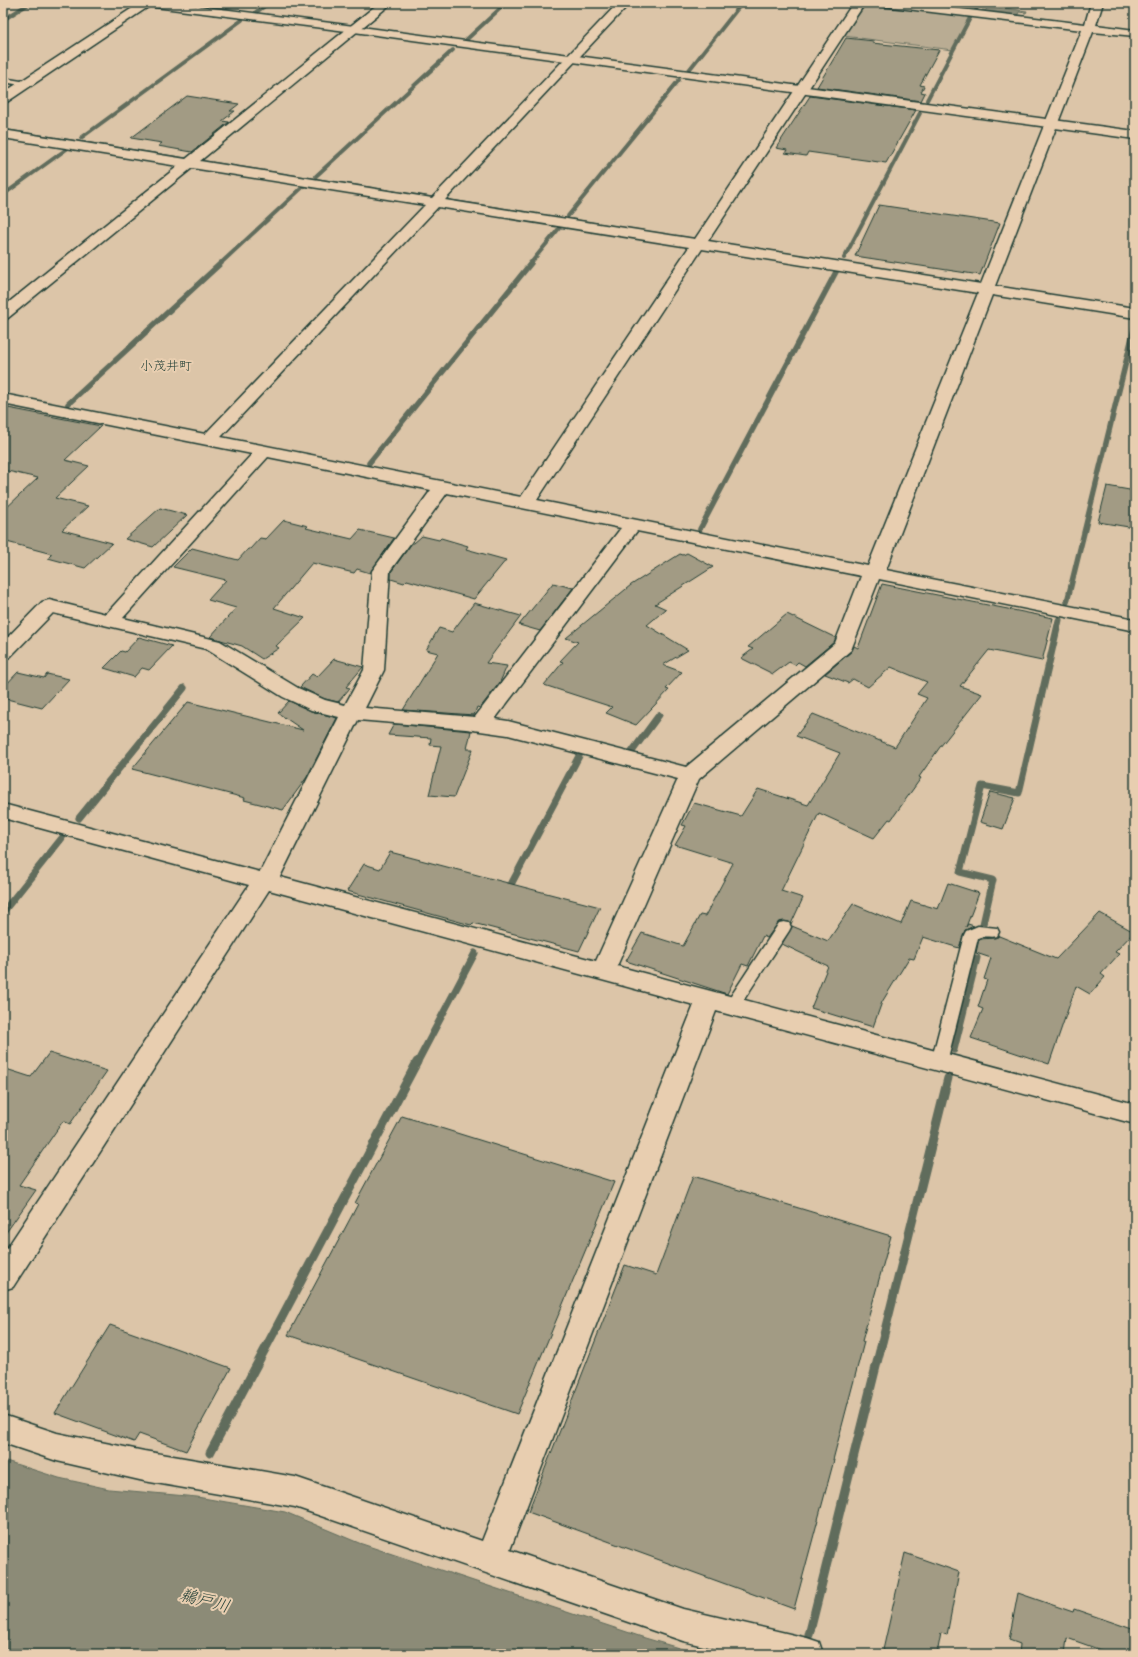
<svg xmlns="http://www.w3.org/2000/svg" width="1138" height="1657" font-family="'Patrick Hand','Klee One',sans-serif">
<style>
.green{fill:#b9ac93;stroke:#6c7464}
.water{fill:#8c8b77;stroke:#606c5c}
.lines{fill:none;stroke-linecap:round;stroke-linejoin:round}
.stream-far3{stroke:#606c5c;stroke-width:4}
.stream-far2{stroke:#606c5c;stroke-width:5.5}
.stream-far1{stroke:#606c5c;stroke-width:7}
.stream{stroke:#606c5c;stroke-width:9}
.building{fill:#a29b84;stroke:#1f3d34}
.lane-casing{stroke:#1f3d34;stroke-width:3}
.street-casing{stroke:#1f3d34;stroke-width:3}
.secondary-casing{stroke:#1f3d34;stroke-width:3}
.lane{fill:#e8ceb0;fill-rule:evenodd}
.street{fill:#e8ceb0;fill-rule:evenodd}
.secondary{fill:#e8ceb0;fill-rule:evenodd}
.labels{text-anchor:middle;stroke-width:4;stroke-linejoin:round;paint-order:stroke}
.far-quarter-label{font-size:13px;fill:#1f3d34;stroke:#e8ceb0}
.near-water-label{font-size:17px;font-style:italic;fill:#2a453b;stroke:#e8ceb0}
</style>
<rect width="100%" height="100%" fill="#dcc5a8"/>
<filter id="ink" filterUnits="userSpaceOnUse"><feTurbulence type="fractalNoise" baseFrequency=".025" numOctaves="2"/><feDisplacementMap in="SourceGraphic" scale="8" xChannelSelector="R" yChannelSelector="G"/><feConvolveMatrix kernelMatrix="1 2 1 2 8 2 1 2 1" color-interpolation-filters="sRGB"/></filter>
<g filter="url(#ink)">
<path class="green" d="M867 3 971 16 953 50 844 36Z"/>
<g class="water">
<path d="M988 6 1027 11 1026 13 1019 12 1017 16 981 12 982 10H986Z"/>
<path d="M3 129 983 284 982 286 3 132Z"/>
<path d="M3 1460 59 1478 109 1489 197 1497 285 1512 359 1543 645 1638 699 1654H3Z"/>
</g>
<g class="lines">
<g class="stream-far3">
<path d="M256 12 269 3"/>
<path d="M975 12 979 3"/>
<path d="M3 20 30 3"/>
<path d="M466 40 506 3"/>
<path d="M689 70 742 3"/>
<path d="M927 100 971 16"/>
<path d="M81 138 242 20"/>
<path d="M316 176 453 50"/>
<path d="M3 195 68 148"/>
<path d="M568 216 679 80"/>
<path d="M844 258 920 113"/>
<path d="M220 264 306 184"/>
<path d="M530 264 561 226"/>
</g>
<g class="stream-far2">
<path d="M68 404 221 263"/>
<path d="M369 463 531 263"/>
<path d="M700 529 837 270"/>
<path d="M1067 602 1135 325"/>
</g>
<g class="stream-far1">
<path d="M631 753 659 715"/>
<path d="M79 818 184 688"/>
<path d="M507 892 579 756"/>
<path d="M3 912 62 838"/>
<path d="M983 924 993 880 960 872 982 786 1019 793 1059 620"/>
<path d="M954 1050 977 958"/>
<path d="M417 1063 475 953"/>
</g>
<g class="stream">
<path d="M210 1453 417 1062"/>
<path d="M809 1635 948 1078"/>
</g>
</g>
<g class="building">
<path d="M846 38 874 41 872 43 939 50 920 85 924 86 921 92 925 93 921 101 817 87Z"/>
<path d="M187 96 239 104 230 111H235L222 121 229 122 192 152 158 146 162 143 131 138Z"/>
<path d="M810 96 916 110 886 163 808 152 806 156 785 153 787 150 776 148Z"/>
<path d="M879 205 1000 223 980 275 855 256Z"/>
<path d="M3 407 101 426 65 460 89 466 55 498 88 506 62 530 112 543 85 568 48 558 52 554 3 541V511L38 478 3 470Z"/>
<path d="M1107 486 1135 491V528L1098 522Z"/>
<path d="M160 508 187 515 153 547 125 539Z"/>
<path d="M284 520 308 526 306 528 352 539 360 530 394 538 370 573 357 569 354 573 312 563 274 608 305 618 276 646 279 648 262 659 242 646 210 637 236 608 208 600 226 580 173 567 192 548 238 560 248 549H250L260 538 266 539Z"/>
<path d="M422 536 439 540 441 538 468 546 466 549 506 560 474 599 407 580 404 583 391 579V572L412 543H414Z"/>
<path d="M687 553 713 567 655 604 666 609 647 625 688 650 663 665 682 672 666 689 669 690 636 725 606 713 612 707 544 685 563 662 560 661 578 642 566 638 631 585 680 554 683 555Z"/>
<path d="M553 583 573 588 540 631 519 625Z"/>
<path d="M882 584 1053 618 1042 661 989 650 960 686 982 694 940 747 919 777 921 778 891 820 889 819 874 838 819 813 781 891 803 898 791 924 789 922H779L767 938 763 936 748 966 742 964 727 994 626 961 642 933 683 946 700 915 705 916 733 863 675 845 686 826 682 825 694 803 741 816 758 789 808 805 840 753 796 736 813 714 895 747 927 698 917 694 927 682 891 667 868 687 853 679 848 683 825 674 852 651 854 646 858 648Z"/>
<path d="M474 603 521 616 486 663 507 666 500 682 480 708 477 707 474 715 403 710 438 653 426 650 439 628 452 632Z"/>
<path d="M787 614 836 638 834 642 805 666 798 662 795 665 789 662 773 674 741 658 753 649 748 647Z"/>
<path d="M139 637 172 646 149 670 142 668 134 677 104 668 121 651 125 652Z"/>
<path d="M334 659 363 667 346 687 350 688 338 702 325 699 300 687 312 674 317 677Z"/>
<path d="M18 672 44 678 47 674 69 679 42 708 3 698V688Z"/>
<path d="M289 701 311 711 337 718 307 777 283 810 244 800 245 798 132 769 188 702 303 730 278 713Z"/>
<path d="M394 724 471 731 467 749H473L454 797 429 795 441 746 430 745 431 738 388 735Z"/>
<path d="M990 792 1015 798 1003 829 980 822Z"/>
<path d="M390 852 523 887 600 907 579 951 473 923 471 925 347 891 364 864 380 869Z"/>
<path d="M948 883 979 893 966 927 968 924 974 926 965 930 959 948 923 937 914 959 909 958 882 1002 873 1027 811 1008 828 966 782 944 792 926 828 941 853 904 901 924 911 901 938 909Z"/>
<path d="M1100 913 1134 932 1115 952 1119 954 1101 974 1105 977 1090 994 1076 986 1049 1064 971 1038 983 1009 978 1007 987 980 984 979 991 958 976 953 979 939 995 938 999 936 1056 959Z"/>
<path d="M49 1053 107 1071 70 1124 63 1121 19 1185 36 1190 3 1237V1068L31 1077Z"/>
<path d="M402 1116 614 1182 517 1414 288 1335 358 1204 355 1203Z"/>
<path d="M693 1176 891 1236 862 1341 864 1342 833 1460H834L794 1609 528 1512 625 1265 656 1275Z"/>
<path d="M110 1325 231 1368 186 1451 139 1434 134 1442 55 1413Z"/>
<path d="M905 1553 959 1572 947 1635 941 1633 937 1654H899L883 1650Z"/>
<path d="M1018 1593 1073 1612 1074 1609 1135 1630 1133 1654H1112L1067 1638 1065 1654H1019L1020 1644 1009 1640Z"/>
</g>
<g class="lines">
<defs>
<g id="lane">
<path d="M3 78 27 82 31 84 27 86 3 82Z"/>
<path d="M784 922 789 923 791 927 789 931 737 1010 732 1012 727 1010 724 1006 727 1002 779 923Z"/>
<path d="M978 926 997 928 999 932 997 936C991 938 983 935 978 938L947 1062 945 1066 939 1068 933 1066 931 1062 964 935 966 931Z"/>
</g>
<g id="street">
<path d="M140 3H154L7 102 3 103V93Z"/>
<path d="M379 3H392L200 161 432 198 618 3H630L445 200 695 239 853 3H865L708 241 981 284 1082 30 882 6 876 3H910L1085 24 1091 3H1103L1096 25 1135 30V36L1093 32 995 286 1135 308V318L992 295 886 570 1135 619V631L879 579 851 650 699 779 617 966 1135 1104V1124L716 1011 510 1550 683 1609 807 1638 819 1642 823 1654H737L683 1641 295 1507 144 1481 57 1461 3 1443V1415L57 1433 144 1451 295 1477 482 1541 694 1005 269 890 13 1287 3 1290V1254L249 885 3 818V804L260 872 339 717 311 710 283 697 206 649 53 613 10 657 3 659V642L42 602 49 600 106 614 252 454 3 404V394L205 434 425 205 192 168 8 318 3 320V307L178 166 3 138V130L186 159ZM438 207 689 247 521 497 221 437ZM702 249 978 293 868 566 537 500ZM268 457 431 490 372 571 364 670 345 705 325 700 298 688 220 641 123 618ZM447 493 621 528 475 717 365 708 384 670 390 571ZM637 531 861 576 835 643 686 767 508 721 495 719ZM358 720 466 729 508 735 678 779 596 961 280 877Z"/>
</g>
<path id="secondary" d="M141 3H174L354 26 1135 131V139L354 32 147 6Z"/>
</defs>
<use href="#lane" class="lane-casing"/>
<use href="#street" class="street-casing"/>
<use href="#secondary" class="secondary-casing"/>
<use href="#lane" class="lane"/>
<use href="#street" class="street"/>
<use href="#secondary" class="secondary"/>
</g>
</g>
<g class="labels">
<g class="far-quarter-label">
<text x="166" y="370">小茂井町</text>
</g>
<g class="near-water-label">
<text transform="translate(205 1600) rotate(15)" y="6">鵜戸川</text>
</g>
</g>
<rect width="1138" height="1657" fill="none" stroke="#e8ceb0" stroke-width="16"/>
<rect x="8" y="8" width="1122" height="1641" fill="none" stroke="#1f3d34" stroke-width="1.5" filter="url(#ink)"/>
</svg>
